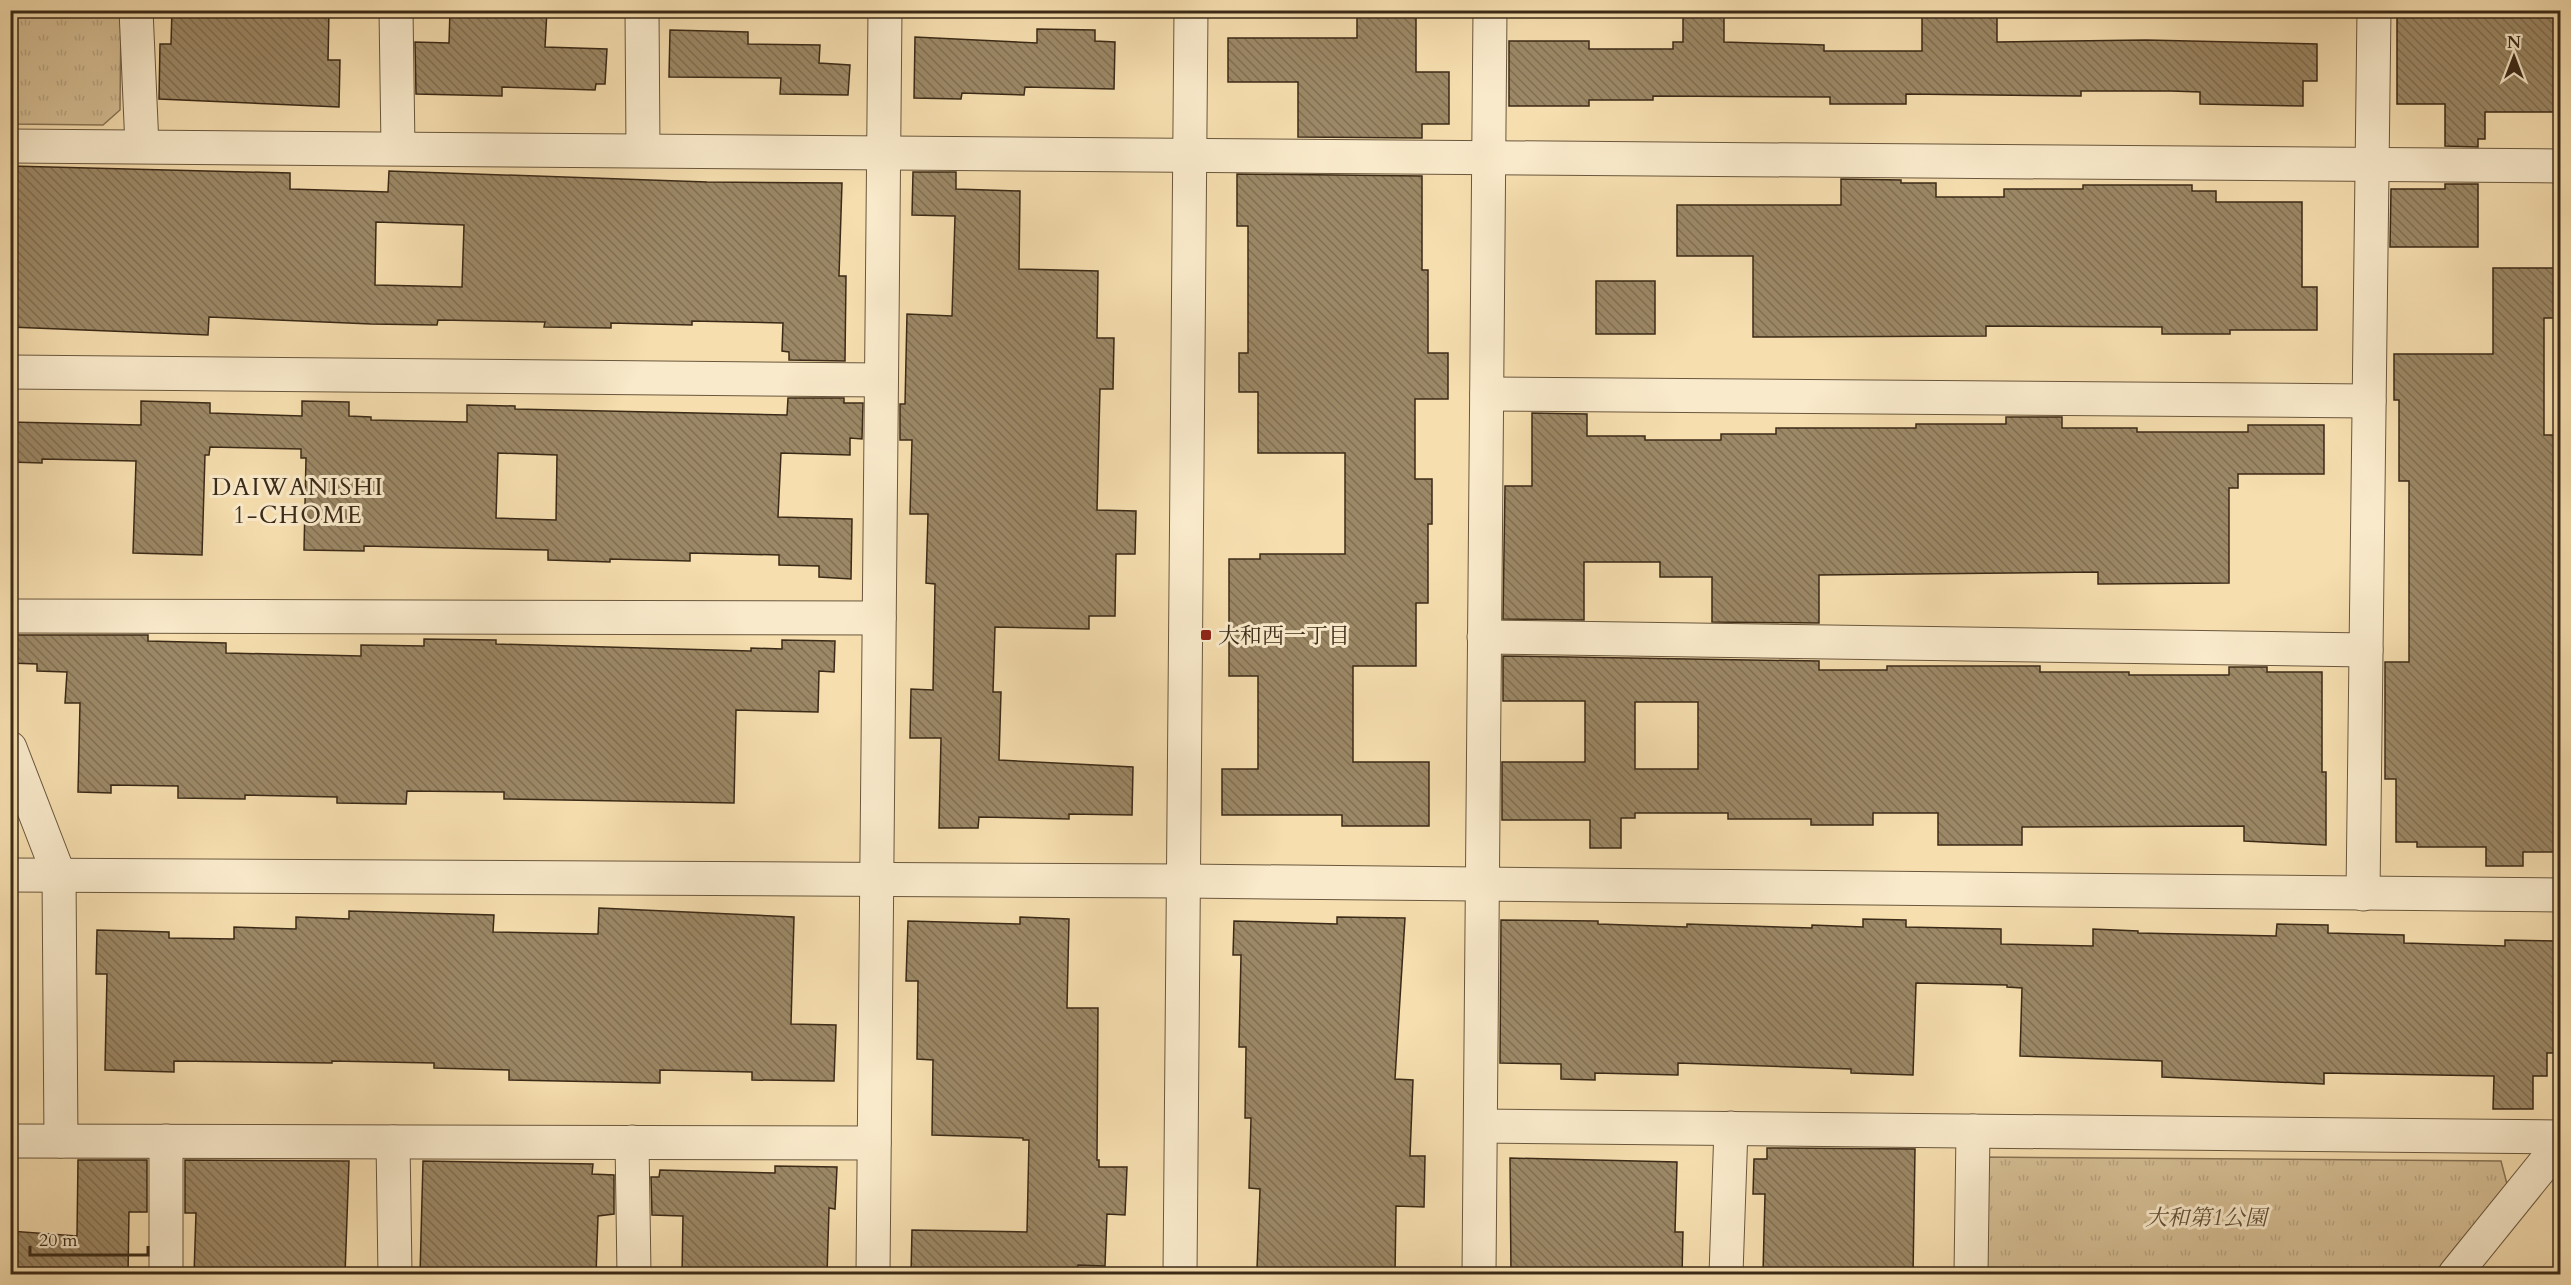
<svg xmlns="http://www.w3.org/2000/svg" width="2571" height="1285" font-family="Cardo,'Noto Serif JP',serif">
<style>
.park{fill:url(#park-tufts);stroke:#887456;stroke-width:1.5}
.building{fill:url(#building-back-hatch);stroke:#3b2a17;stroke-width:1.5;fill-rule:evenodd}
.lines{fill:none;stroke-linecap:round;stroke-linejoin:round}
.minor-casing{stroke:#6a573d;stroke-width:35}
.minor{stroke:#f9eacb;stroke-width:33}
.poi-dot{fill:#8f2418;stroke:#f9eacb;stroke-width:2}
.labels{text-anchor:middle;stroke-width:6;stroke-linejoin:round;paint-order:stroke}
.poi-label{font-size:22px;fill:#3b2a17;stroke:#f9eacb;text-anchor:start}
.park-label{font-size:22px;font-style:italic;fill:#624f36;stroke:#f9eacb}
.neighbourhood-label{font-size:24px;letter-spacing:1.5px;fill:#3b2a17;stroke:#f9eacb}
</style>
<defs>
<pattern id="park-tufts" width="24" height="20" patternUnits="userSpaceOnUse" patternTransform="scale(1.5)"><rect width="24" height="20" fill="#d6bf95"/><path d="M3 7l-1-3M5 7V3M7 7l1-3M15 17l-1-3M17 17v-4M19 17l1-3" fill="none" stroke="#b9a480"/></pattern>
<pattern id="building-back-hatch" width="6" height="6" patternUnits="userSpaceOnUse" patternTransform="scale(1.5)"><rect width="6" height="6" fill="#9c8866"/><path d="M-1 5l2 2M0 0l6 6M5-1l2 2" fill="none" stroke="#806f53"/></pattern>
</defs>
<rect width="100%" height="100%" fill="#f6deaf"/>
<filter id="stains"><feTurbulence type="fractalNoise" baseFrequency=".00333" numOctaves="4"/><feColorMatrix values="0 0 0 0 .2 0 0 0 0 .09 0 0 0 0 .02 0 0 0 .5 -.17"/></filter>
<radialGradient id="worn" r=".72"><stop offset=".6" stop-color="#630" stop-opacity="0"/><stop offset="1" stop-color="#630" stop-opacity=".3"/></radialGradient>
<g class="park">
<path d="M11 11H121L120 110 103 125 11 124Z"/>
<path d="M1978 1157 2501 1161 2507 1184 2434 1274H1977Z"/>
</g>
<g class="building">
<path d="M172 10H329L328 60H340L339 107 159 99 160 44H171Z"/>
<path d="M450 10H547L545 47 607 49 605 84H596L595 90 502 87V96L416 94 415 42 449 43Z"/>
<path d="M1357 10H1416V72H1449V124H1422V138L1298 137V82H1228V38H1357Z"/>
<path d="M1683 10H1724V42L1824 45V51H1922V10H1997V42L2146 40 2317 44V81H2303V106L2200 104V92L2171 91H2081V96L1906 94V104H1830V97L1653 96V100H1589V106H1509V41H1589V49H1673V42H1683Z"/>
<path d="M2397 10H2560V112H2485V139H2478V147L2445 146V104H2397Z"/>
<path d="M1037 29 1095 30V41L1115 42 1114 89 1025 87 1024 95 962 93 961 99 914 98 915 37 1037 43Z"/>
<path d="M670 30 748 32V44L820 45 819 63 850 65 848 95 780 94 781 78 669 77Z"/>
<path d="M10 166 290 173V189L388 192 389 171 707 182 842 183 839 276H846L845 361 789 360V352L782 351 783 323 692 321V325L611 323V328L544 327 545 322 438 320 437 325 371 324 209 317 208 335 10 327ZM376 222 464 225 462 287 375 285Z"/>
<path d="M913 172H956V189L1020 191 1019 269 1098 271 1097 338H1114L1113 389H1100L1097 510 1136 511 1135 554H1116L1115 616H1089V629L995 627 993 692H1001L999 760 1133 767 1132 815 1069 814V819L979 817 978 828H939L941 738H910L911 689 933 690 935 584 926 583 928 514H910L912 440H900V404H905L907 314 952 316 955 216 912 215Z"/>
<path d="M1237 174 1422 176V270H1428V353H1448V399H1415V479H1432V524H1428V603H1416V666H1353V762H1429V826H1342V815H1222V769H1258V676H1229V559H1260V554H1345V453H1258V392H1239V353H1248V226H1237Z"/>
<path d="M1841 179 1901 180V183H1936V197H2004V189H2083V185H2192V191H2216V202H2302V287H2317V330H2230V334H2162V327L1986 326V336L1753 337V256H1677V205H1841Z"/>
<path d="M2445 184H2478V247H2390L2391 189H2445Z"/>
<path d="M2493 268H2558V318H2544V435H2560L2559 633H2554L2556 852H2523V866H2486V847H2417V842H2396V779H2385V662H2409V481H2399V400H2394V354H2493Z"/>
<rect x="1596" y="281" width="59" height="53"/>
<path d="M788 398H844V403H863L862 439 850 438V455L781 453 778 517 852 519 851 579 819 577V566L779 565V555L690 553V561L610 559V562L548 560V550L364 546V551L304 550 306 458H301V449L210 447 209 455H205L202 555 133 553 136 461 42 459V463L10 462V422L141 425V401L210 403V413L302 416V401L349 402V416L371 417V420L467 422V405L515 406V409L787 415ZM498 453 557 455 556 520 496 518Z"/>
<path d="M1532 413 1587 414V436H1645V440H1721V434H1776V428H1916V424H2006V417H2062V428H2137V432H2248V425H2324V474H2238V488H2229V583L2098 584V572L1819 575V623L1712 622V577H1660V562H1584V620L1503 619 1505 486H1532Z"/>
<path d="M10 635H148V641L226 643V653L361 656V645L424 646V639L496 640V644L751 651V648L782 649V640L835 641 834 672 819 671 818 712 736 710 734 803 504 799V792L407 791 406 804 337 803V797L245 795V799L178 798V786L111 785V793L78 792 80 703H65L67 672 37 671V664L10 663Z"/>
<path d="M1503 656 1819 661V670H1887V666H2040V672H2129V675H2229V667H2267V672H2322V772H2326V845L2244 841V826L2022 827V845H1938V813H1873V825H1811V819H1728V813H1635V818H1621V848H1590V820H1502V762H1585V701H1503ZM1635 702H1698V769H1635Z"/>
<path d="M599 908 794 917 791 1024 836 1025 834 1081 752 1080V1072L660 1070V1083L509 1080V1070L434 1068V1063L332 1061V1063L174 1061V1072L105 1070 107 974H96L97 930 169 932V938L234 939V927L296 929V917L349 919V911L494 915 493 932 598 934Z"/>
<path d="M1020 917 1069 919 1067 1008H1098L1097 1160H1099V1167H1127L1125 1215 1107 1214 1105 1266 1078 1265 1077 1275H911L912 1230 1027 1232 1029 1140H1023V1138L932 1135 933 1060 917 1059 918 981H906L908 921 1020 924Z"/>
<path d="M1337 917 1405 918 1395 1079 1413 1080 1410 1156H1425L1424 1207 1396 1206 1395 1275 1257 1269 1260 1189 1249 1188 1251 1118H1245L1246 1047H1239L1241 955H1233L1234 921 1337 924Z"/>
<path d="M1863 919 1906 920V927L2001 929V944L2093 946V929L2138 931V933L2276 936 2277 924 2328 925V933L2404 935V943L2505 946V940L2560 941V1053H2547V1076H2533V1109H2493L2494 1076 2324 1073V1084L2162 1077V1061L2020 1056 2022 988 2007 987V985L1916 983 1913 1075 1851 1073V1069L1678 1063V1075L1595 1073V1080L1561 1079V1064L1500 1063 1501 920 1598 921V924L1687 927V924L1812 928V925L1863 927Z"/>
<path d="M1767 1148 1915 1149 1913 1275 1763 1273 1765 1194H1753L1754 1159H1767Z"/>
<path d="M1510 1158 1677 1162 1675 1232H1683L1682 1275H1511Z"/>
<path d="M78 1160H147V1212H129L128 1275H10V1231L77 1236Z"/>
<path d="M185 1160 349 1161 345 1275H194L196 1213H185Z"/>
<path d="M423 1161 593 1164 592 1174 614 1175V1214L598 1216 596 1275H420Z"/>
<path d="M775 1166 837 1167 835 1209 829 1208 827 1275H682L683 1216 652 1215 651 1177H659L660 1170 775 1173Z"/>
</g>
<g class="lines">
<defs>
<g id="minor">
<path d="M136 10 142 146"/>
<path d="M396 10 398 148"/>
<path d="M642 10 643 150"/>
<path d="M10 146 2560 166"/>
<path d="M10 372 881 380"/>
<path d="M1487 394 2369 401"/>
<path d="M10 616 879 618"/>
<path d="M1484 637 2366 650"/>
<path d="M10 748 59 875 61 1141"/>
<path d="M10 875 1184 881 2560 895"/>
<path d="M2363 894 2374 10"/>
<path d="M1481 1126 2560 1137"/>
<path d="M10 1141 874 1143"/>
<path d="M393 1142 395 1274"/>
<path d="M632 1142 634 1274"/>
<path d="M166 1274V1141"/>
<path d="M873 1274 885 10"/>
<path d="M1180 1274 1191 10"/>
<path d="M1479 1274 1490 10"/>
<path d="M1726 1274 1731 1128"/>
<path d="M1971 1274 1973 1131"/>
<path d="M2455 1274 2560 1144"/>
</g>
</defs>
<use href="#minor" class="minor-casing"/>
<use href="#minor" class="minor"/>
</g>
<rect class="poi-dot" x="1200" y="629" width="12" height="12" rx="3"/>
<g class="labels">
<g class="poi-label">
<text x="1218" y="643">大和西一丁目</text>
</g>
<g class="park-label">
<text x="2206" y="1225">大和第1公園</text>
</g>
<g class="neighbourhood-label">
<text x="298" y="495">DAIWANISHI<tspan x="298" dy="28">1-CHOME</tspan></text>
</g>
</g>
<rect width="2571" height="1285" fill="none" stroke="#f6deaf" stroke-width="36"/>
<rect x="12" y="12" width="2547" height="1261" fill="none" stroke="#3b2a17" stroke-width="3"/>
<rect x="18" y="18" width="2535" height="1249" fill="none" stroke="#3b2a17" stroke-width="1.5"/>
<g transform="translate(2514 57)" stroke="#f9eacb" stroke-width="4.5" paint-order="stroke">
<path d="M0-4.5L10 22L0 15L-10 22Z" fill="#3b2a17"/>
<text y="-9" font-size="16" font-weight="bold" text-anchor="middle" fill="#3b2a17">N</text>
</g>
<path d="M30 1246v9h118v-9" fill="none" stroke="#3b2a17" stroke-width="3"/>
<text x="39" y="1246" font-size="18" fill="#3b2a17" stroke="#f9eacb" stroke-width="4.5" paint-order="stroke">20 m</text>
<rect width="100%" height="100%" filter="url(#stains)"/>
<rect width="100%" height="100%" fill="url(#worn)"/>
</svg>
